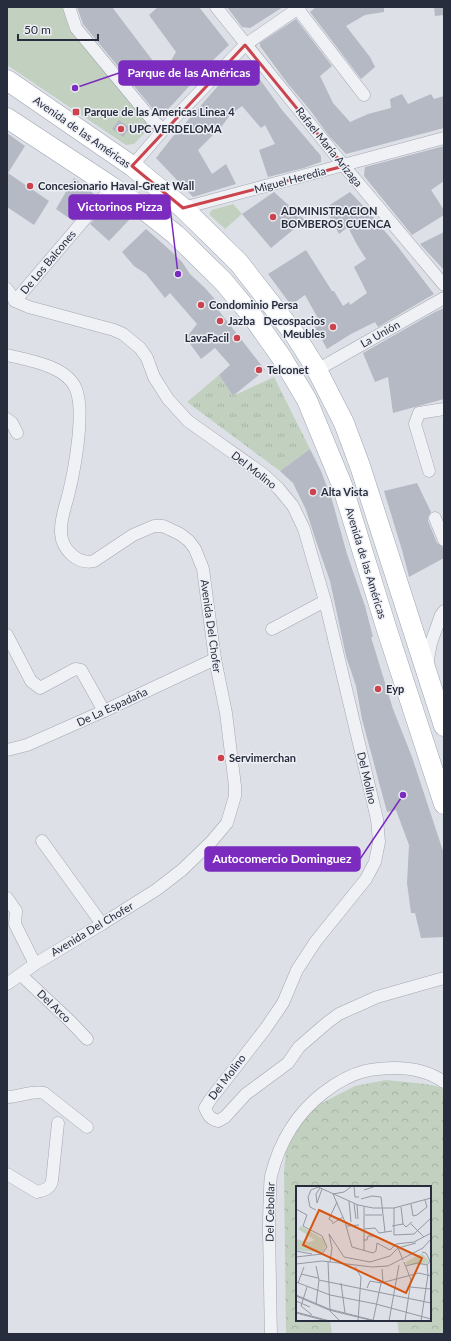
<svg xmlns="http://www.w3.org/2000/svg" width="451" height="1341" font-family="Lato,sans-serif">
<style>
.grass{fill:url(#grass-tufts)}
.forest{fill:url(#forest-crowns)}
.green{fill:#c2d1bf}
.building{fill:#b5b9c4}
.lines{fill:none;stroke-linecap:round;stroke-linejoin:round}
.minor-casing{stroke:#a3a7b1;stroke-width:13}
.primary-casing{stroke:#9da4b2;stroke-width:21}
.minor{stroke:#f0f1f5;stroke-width:12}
.primary{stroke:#fff;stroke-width:20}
.marked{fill:none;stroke:#cb434c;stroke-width:3;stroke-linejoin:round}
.poi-dot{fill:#cb434c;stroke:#edeff5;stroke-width:1.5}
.labels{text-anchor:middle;stroke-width:3;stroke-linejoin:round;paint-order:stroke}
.poi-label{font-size:11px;font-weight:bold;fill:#272d3d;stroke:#edeff5;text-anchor:start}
.street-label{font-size:11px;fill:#272d3d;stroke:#edeff5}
.inset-road{fill:none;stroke:#9498a3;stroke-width:1}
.view{fill:#d55511;fill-opacity:0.15;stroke:#d55511;stroke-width:2}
.inset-edge{fill:none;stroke:#272d3d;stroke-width:2}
.leader{fill:none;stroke:#7b2cbf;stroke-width:1.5}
.callout-dot{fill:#7b2cbf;stroke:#edeff5;stroke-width:1.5}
.callout{fill:#7b2cbf;stroke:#7b2cbf;stroke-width:1.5}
.callout-label{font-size:12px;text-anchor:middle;font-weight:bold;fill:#fff}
</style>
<defs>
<pattern id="grass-tufts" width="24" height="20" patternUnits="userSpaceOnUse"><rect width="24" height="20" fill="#c2d1bf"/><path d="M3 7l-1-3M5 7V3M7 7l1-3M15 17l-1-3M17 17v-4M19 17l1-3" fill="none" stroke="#a7b4a5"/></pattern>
<pattern id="forest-crowns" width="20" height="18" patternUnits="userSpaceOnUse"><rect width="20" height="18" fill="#c2d1bf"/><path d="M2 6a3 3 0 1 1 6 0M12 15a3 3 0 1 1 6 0" fill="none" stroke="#a7b4a5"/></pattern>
</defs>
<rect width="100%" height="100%" fill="#dde0e7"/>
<path class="grass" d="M219 375 233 396 274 377 310 449 280 471 187 402Z"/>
<path class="forest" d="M386 1080 425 1084 441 1087 444 1092V1334H399L397 1320H430V1187H297V1320H330L332 1334H286L284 1171 286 1151 295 1131 306 1116 320 1104 355 1086Z"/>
<g class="green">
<path d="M7 7H64L67 22 94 60 152 125 134 144 126 145 7 65Z"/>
<path d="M233 204 242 214 225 229 210 215V212L212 210Z"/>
</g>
<g class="building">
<path d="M77 7H112L153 61 164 73 176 52 149 15 158 7H199L229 45 210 63 174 103 162 115H158L83 24Z"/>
<path d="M227 7H283L250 28 242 27Z"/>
<path d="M316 7H384V12L365 15 346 26 370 57 375 67 361 79 310 12Z"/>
<path d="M434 7H444V15L435 16Z"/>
<path d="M296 19 332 66 320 76 333 103 350 122 368 114 391 108 390 99 402 94 408 104 431 94 434 99 444 96V128L346 154 329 136 310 110 288 84 260 46V43Z"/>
<path d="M238 63H248L282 110 321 156V162L304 168 268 177 259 150 275 144 265 125 261 128 242 106 230 115 222 126 198 150 212 174 226 164 236 184 193 197 156 158 181 126 182 127Z"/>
<path d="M119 120 130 128 123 137 112 129Z"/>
<path d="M7 133 25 146 8 173 49 201 34 225 7 207Z"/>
<path d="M444 146V181L431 190 444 210V215L412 235 364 176 365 167Z"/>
<path d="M74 178 94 194V197L73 221 56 209Z"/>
<path d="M274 192 305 220 271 248 242 214Z"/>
<path d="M350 192 368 211 398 247 434 294 378 327 375 322 351 334 327 349 314 325 320 322 305 295 291 305 268 274 306 250 332 291H334L343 306 349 302 350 305 367 293 354 267 366 259 356 243 348 227 339 234 325 208Z"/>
<path d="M111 201 130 219 109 241 90 224 97 216V218Z"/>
<path d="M146 229 171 251 182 262 190 274 205 288 219 304 216 307 265 370 233 396 219 375 230 365 215 348 201 359 186 338 197 324 170 293 165 298 146 274 134 266 122 252Z"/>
<path d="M444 232V270L420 244Z"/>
<path d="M444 308V399L393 413 388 377 375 382 363 353 435 312Z"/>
<path d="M310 449 321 471 332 500 347 554 365 606 373 637H371L393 709 412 757 444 854V937L421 938 415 913H411L407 883 409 845 396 810 387 812 362 719 356 686 346 656 330 581 316 541 306 510 293 483 280 471Z"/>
<path d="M417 483 431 512 428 517V521L437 543 443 547 444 558 409 577 402 550 384 491Z"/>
</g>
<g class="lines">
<defs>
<g id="minor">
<path d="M69 7 76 28 153 121 164 129"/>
<path d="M216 7 344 166 444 285"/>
<path d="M297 8 364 95"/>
<path d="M132 166 164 129 245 45 300 7"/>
<path d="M183 208 444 138"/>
<path d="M7 289 15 301 29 307 114 330 123 334 140 348 147 358 154 377 168 399 188 421 263 474 279 489 293 506 304 529 325 601 377 819 379 842 375 862 366 879 316 941 297 970 283 1003 266 1028 210 1100 205 1108C208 1115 210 1119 218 1121L225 1117 246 1094 288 1063 299 1047 328 1022 339 1014 377 997 444 978"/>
<path d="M15 301 112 187"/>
<path d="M7 355C28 360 67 366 76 389 85 412 75 467 69 492 66 505 60 519 61 533 62 549 77 565 94 561L133 535 154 526H163L180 534 189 541 195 549 203 569 215 659 226 713 235 786V796L227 823 211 842 182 870 156 890 102 924 35 964 7 984"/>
<path d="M317 370 444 298"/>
<path d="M7 419 12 423 17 433"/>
<path d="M429 471 415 424 419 413 444 409"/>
<path d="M435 518 444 540"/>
<path d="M272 629 325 601"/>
<path d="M7 635 31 681 40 688 75 669 81 670 104 711"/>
<path d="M427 665 431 643 441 615 444 611"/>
<path d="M7 750 27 745 104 711 215 659"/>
<path d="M42 841 102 924"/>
<path d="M7 898 16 911 15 924 35 964"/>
<path d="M21 975 70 1021 87 1039"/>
<path d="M7 1097C19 1097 33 1090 44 1093L87 1127"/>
<path d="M7 1174 37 1192C44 1190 50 1189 52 1181L58 1123"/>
<path d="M271 1334C270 1301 270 1267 269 1234 269 1221 269 1208 270 1195 270 1189 270 1182 271 1176 279 1144 296 1114 323 1093 336 1083 349 1075 365 1071 392 1066 421 1066 444 1082"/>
</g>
<g id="primary">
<path d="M7 80 132 166 183 208 239 263 295 335 317 370 344 423 360 466 444 726"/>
<path d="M7 118 112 187 142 208 176 235 223 281 253 317 282 358 307 400 342 485 387 630 444 804"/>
</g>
</defs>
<use href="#minor" class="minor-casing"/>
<use href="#primary" class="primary-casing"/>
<use href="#minor" class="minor"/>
<use href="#primary" class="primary"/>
</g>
<path class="marked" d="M245 45 344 166 183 208 132 166Z"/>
<g class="poi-dot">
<rect x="72" y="108" width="8" height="8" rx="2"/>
<circle cx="121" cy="129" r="4"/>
<circle cx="30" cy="186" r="4"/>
<circle cx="273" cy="217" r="4"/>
<circle cx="201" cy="305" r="4"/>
<circle cx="220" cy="321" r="4"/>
<circle cx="333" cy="327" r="4"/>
<circle cx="237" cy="338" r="4"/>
<circle cx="259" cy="370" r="4"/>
<circle cx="313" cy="492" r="4"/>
<circle cx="378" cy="689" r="4"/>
<circle cx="221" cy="758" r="4"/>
</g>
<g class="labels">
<g class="poi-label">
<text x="84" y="116">Parque de las Americas Linea 4</text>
<text x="129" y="133">UPC VERDELOMA</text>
<text x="38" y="190">Concesionario Haval-Great Wall</text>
<text x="281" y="215">ADMINISTRACION<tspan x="281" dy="13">BOMBEROS CUENCA</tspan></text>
<text x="209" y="309">Condominio Persa</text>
<text x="228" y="325">Jazba</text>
<text x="325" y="325" text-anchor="end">Decospacios<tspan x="325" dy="13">Meubles</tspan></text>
<text x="229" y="342" text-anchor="end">LavaFacil</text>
<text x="267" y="374">Telconet</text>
<text x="321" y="496">Alta Vista</text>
<text x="386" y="693">Eyp</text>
<text x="229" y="762">Servimerchan</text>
</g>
<g class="street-label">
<text transform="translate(82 132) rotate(35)" y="4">Avenida de las Américas</text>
<text transform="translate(329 147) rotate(51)" y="4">Rafael María Arízaga</text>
<text transform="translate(290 180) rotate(-15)" y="4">Miguel Heredia</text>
<text transform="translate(48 262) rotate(-50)" y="4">De Los Balcones</text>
<text transform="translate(380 334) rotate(-29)" y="4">La Unión</text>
<text transform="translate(254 470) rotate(38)" y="4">Del Molino</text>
<text transform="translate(366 563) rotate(73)" y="4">Avenida de las Américas</text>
<text transform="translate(211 626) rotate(82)" y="4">Avenida Del Chofer</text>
<text transform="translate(112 707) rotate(-25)" y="4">De La Espadaña</text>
<text transform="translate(367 778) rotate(77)" y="4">Del Molino</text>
<text transform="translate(92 929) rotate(-31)" y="4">Avenida Del Chofer</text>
<text transform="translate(54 1006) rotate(44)" y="4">Del Arco</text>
<text transform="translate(227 1077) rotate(-53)" y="4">Del Molino</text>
<text transform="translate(270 1212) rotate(-89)" y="4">Del Cebollar</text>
</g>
</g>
<g transform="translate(296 1186)">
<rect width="135" height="135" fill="#dde0e7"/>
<path d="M5 40 27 53 30 60 26 67 0 64V53L13 56 19 54 2 43Z" fill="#c2d1bf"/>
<path d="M126 67 133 75 130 78 111 79 110 76Z" fill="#c2d1bf"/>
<path class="inset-road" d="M20 0 62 19 77 22H98L135 12M56 0 48 6 37 8 49 36 56 61 77 67 80 65 81 57 94 64 100 58 118 56 135 47M58 0 59 11H63M68 4 80 0M65 13 76 10 85 11 89 46M53 15 55 36M21 17 20 8 24 2M21 17 26 3M58 18 60 33M115 18 117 30 121 29 131 21 129 14M61 19 62 33M105 21 107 38M98 22V49L118 48 135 32M0 23 11 29 7 40 26 50 31 61 26 68 0 71M20 24 14 21 12 11 15 4 22 1M69 29H86M37 36 33 33 41 16M36 38 47 31M115 38 128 51M51 40 63 39M96 40 107 38 110 41 116 36M68 43 79 42 83 47 96 45M67 54H71L72 50H78M102 62 107 74M0 65 16 68M68 65V21M32 75 34 125 44 135M34 76 36 62 33 48 48 71 74 76 94 70 102 62 120 57M108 76 115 94 109 135M0 78 26 75 76 81 92 80 127 62 135 53M20 80 23 94 20 118M110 80 121 77 131 79M59 81 65 91 62 135M86 83 87 96M5 88 22 92M23 94 135 117M0 96 34 109 80 118 135 133M2 97 8 81M45 97 49 127M11 101 5 120 16 129M114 101 135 103M71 102 74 95 85 97 123 87 135 90M0 109 33 123 80 135M0 110 33 124 78 135M0 115 14 121M0 126 34 135M0 127 31 135M77 135 85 97M93 135 103 79M125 135 132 89 131 79 134 75 130 67 126 66"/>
<path class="view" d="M23 24 126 72 110 107 7 59Z"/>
<rect width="135" height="135" class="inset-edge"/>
</g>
<path class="leader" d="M75 88L119 73M178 274L170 207M403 795L360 859"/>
<g class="callout-dot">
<circle cx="75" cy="88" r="4"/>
<circle cx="178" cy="274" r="4"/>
<circle cx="403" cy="795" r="4"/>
</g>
<g class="callout">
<rect x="119" y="61" width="140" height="24" rx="4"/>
<rect x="69" y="195" width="101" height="24" rx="4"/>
<rect x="205" y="847" width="155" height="24" rx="4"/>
</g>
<g class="callout-label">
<text x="189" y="77">Parque de las Américas</text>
<text x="120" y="211">Victorinos Pizza</text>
<text x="282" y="863">Autocomercio Dominguez</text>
</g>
<rect width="451" height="1341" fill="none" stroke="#272d3d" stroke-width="16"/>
<path d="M18 34v6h80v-6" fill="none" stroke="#272d3d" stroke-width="2"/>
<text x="24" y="34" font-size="12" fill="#272d3d" stroke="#edeff5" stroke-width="3" paint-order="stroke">50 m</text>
</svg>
